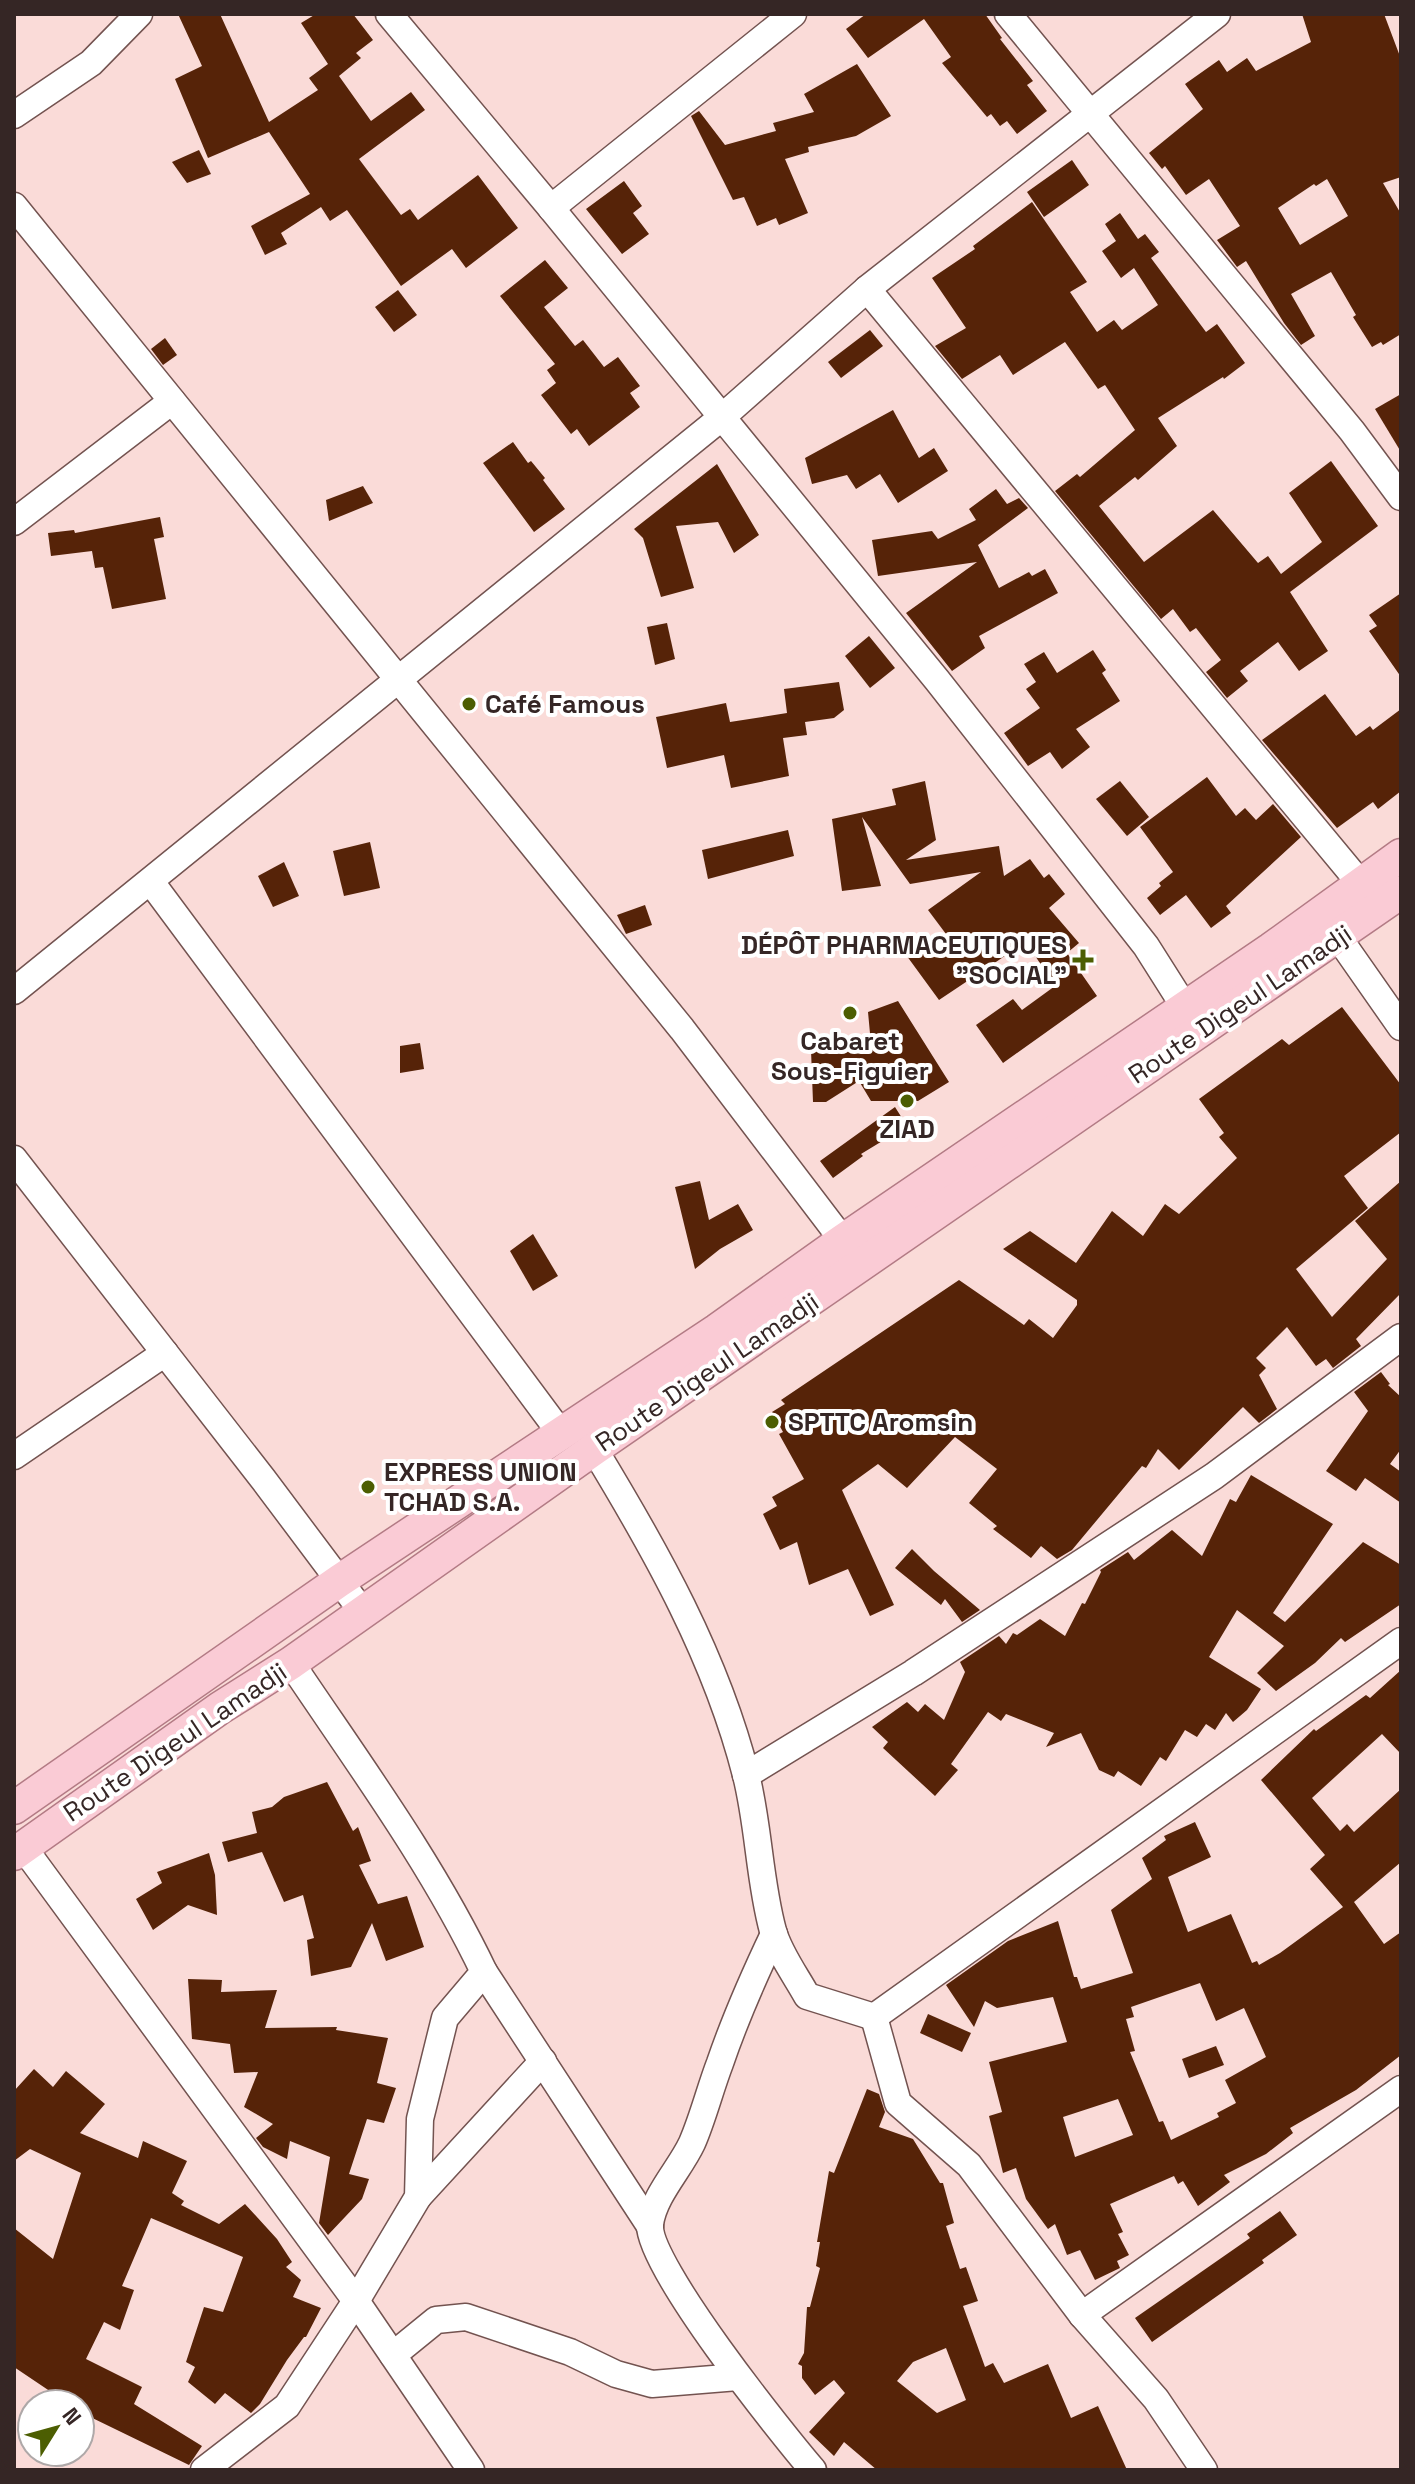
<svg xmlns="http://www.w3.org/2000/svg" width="1415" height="2484" font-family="'Space Grotesk',sans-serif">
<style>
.building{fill:#562308;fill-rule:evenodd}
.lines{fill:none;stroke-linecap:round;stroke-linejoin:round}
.minor-casing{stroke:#735350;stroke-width:29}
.major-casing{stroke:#b37b85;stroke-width:35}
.minor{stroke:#fff;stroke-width:26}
.major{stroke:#facbd5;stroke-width:32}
.poi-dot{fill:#4c5e02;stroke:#fff;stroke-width:3}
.labels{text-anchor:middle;stroke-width:8;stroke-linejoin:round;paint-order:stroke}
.poi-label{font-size:26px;font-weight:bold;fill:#352625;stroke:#fff;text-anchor:start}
.street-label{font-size:26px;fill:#352625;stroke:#fff}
</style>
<rect width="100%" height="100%" fill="#fadbd8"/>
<g class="building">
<path d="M178 14H220L269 122 318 90 309 78 328 64 301 23 316 14H353L373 40 356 53 361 58 339 76 371 121 411 92 425 110 359 159 401 215 410 209 418 220 478 175 518 228 466 268 452 249 401 286 347 210 330 221 321 207 281 233 287 244 265 255 251 226 310 194 269 132 208 158 175 79 202 66Z"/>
<path d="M866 14H985L1002 38 1000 39 1033 81 1027 85 1047 111 1017 134 1007 121 1000 126 991 114 987 117 942 63 951 57 924 19 868 58 846 29Z"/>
<path d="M1302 14H1384L1401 59V177L1383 183 1401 214V334L1383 345 1381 342 1372 347 1353 317 1356 315 1331 272 1291 294 1315 336 1301 345 1284 323 1246 261 1237 267 1217 240 1240 226 1209 179 1186 195 1165 166 1162 169 1149 153 1203 109 1185 84 1219 60 1227 72 1247 58 1256 71 1311 42ZM1327 179 1348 216 1300 245 1278 208 1314 184 1316 186Z"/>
<path d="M857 64 891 116 856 136 808 147 809 152 785 159 808 213 779 225 776 218 757 226 744 197 733 200 691 116 699 111 725 145 776 131 773 123 814 112 804 94Z"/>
<path d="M199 150 211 174 187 183 172 162Z"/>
<path d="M1072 160 1089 185 1044 217 1027 192Z"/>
<path d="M624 181 642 206 633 213 649 234 622 254 586 209Z"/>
<path d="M1032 202 1087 282 1070 292 1097 332 1114 320 1122 330 1158 305 1134 268 1121 278 1102 251 1116 241 1105 224 1120 213 1138 239 1145 234 1159 252 1151 258 1206 332 1217 324 1245 363 1224 379 1223 377 1158 418 1177 446 1138 480 1135 477 1099 506 1144 562 1213 510 1258 563 1268 556 1281 574 1322 542 1289 493 1331 461 1378 526 1290 592 1328 651 1299 671 1278 642 1240 671 1248 681 1227 698 1206 672 1221 660 1196 628 1190 632 1173 609 1161 619 1055 491 1077 474 1080 477 1135 430 1105 385 1098 389 1065 342 1013 375 1000 355 962 379 935 346 966 328 932 278 975 249 973 246Z"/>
<path d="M545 260 568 288 544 307 575 346 583 340 604 367 618 357 640 386 630 393 640 407 589 446 577 429 571 434 541 395 556 383 547 370 555 364 500 296Z"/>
<path d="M398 290 417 315 394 332 375 307Z"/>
<path d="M870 330 883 346 841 378 828 362Z"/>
<path d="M165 338 177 355 163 365 151 349Z"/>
<path d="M1401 394V452L1375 409Z"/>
<path d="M893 410 919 458 934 448 948 471 898 503 880 474 856 489 847 475 812 484 805 458Z"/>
<path d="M513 442 528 463 531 461 545 478 543 480 565 509 534 532 483 463Z"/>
<path d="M717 464 759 535 734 553 718 522 676 526 694 588 661 597 643 538 634 529Z"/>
<path d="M363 486 373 503 329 521 326 500Z"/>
<path d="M996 489 1007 504 1019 498 1028 508 978 545 999 588 1029 572 1032 576 1045 569 1058 593 979 636 985 648 952 671 906 613 977 562 878 576 872 540 932 531 938 539 976 520 969 509Z"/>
<path d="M160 517 164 537 154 539 166 599 112 609 103 567 95 568 92 551 51 556 48 533 74 530 75 533Z"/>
<path d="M1401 593V677L1369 631 1377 626 1369 615Z"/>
<path d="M667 623 675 659 655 665 647 627Z"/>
<path d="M869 636 895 668 870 688 845 656Z"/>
<path d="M1093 650 1106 670 1102 673 1120 701 1076 729 1090 747 1062 769 1050 752 1028 766 1004 733 1040 708 1026 689 1036 682 1024 664 1044 652 1057 673Z"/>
<path d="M839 682 844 710 834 718 805 722 807 735 783 738 789 776 731 788 724 755 667 768 656 717 726 703 730 722 787 713 784 689Z"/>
<path d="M1325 694 1356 736 1370 726 1373 730 1401 709V791L1378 809 1373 802 1337 828 1262 740Z"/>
<path d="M1207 777 1236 816 1245 808 1256 820 1273 804 1301 837 1226 906 1231 913 1211 928 1186 895 1160 915 1147 898 1161 886 1159 883 1173 872 1140 827Z"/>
<path d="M925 781 936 840 906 860 999 846 1004 876 1030 859 1044 878 1049 874 1065 894 1049 908 1079 943 1067 953 1097 996 1003 1063 976 1025 1013 999 1022 1010 1055 986 1026 942 939 1000 901 948 946 934 928 910 981 872 910 884 862 817 881 886 842 891 832 819 896 805 892 789Z"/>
<path d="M1120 781 1149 817 1127 836 1096 799Z"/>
<path d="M788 830 794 856 708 879 702 850Z"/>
<path d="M370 842 380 888 344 896 333 851Z"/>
<path d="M284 862 299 896 273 907 258 876Z"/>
<path d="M645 905 652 925 626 934 617 915Z"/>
<path d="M898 1001 949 1082 918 1101H871L859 1081 826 1102H813L811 1050 871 1044 868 1012Z"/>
<path d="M1342 1007 1401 1085V1132L1344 1176 1368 1208 1296 1269 1332 1317 1387 1259 1355 1221 1401 1181V1293L1356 1339 1361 1346 1333 1368 1326 1359 1316 1366 1287 1327 1256 1358 1266 1368 1259 1375 1277 1409 1259 1423 1243 1407 1179 1470 1158 1449 1146 1468 1142 1466 1072 1550 1057 1559 1041 1546 1031 1558 993 1529 997 1526 969 1503 997 1469 955 1437 907 1488 878 1464 842 1490 894 1605 870 1616 848 1569 809 1585 797 1542 780 1550 763 1514 777 1506 772 1497 804 1479 779 1434 783 1432 772 1412 785 1404 781 1400 959 1280 1024 1325 1029 1319 1053 1338 1077 1305V1300L1003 1249 1030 1231 1076 1263 1112 1211 1143 1236 1165 1204 1179 1214 1237 1158 1219 1137 1224 1133 1199 1099 1282 1039 1289 1045Z"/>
<path d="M420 1043 424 1069 400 1073V1046Z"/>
<path d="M895 1107 907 1126 861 1154 863 1156 833 1178 820 1161Z"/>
<path d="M700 1181 709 1220 738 1204 753 1230 720 1249 695 1269 675 1187Z"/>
<path d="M533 1234 558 1276 533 1291 510 1251Z"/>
<path d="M1381 1372 1390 1384 1388 1385 1401 1397V1449L1390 1464 1401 1472V1503L1365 1478 1356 1491 1326 1471 1368 1411 1354 1392Z"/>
<path d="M1251 1475 1333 1524 1273 1613 1285 1622 1363 1542 1401 1565V1604L1345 1642 1341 1638 1315 1663 1276 1691 1257 1673 1284 1646 1237 1610 1209 1657 1261 1689 1247 1710 1233 1722 1226 1713 1215 1730 1206 1724 1197 1737 1185 1730 1166 1761 1160 1757 1141 1786 1118 1771 1114 1777 1099 1770 1081 1733 1046 1747 1054 1733 1006 1714 1001 1721 988 1712 951 1764 958 1770 935 1796 883 1748 888 1742 872 1727 907 1702 918 1712 925 1704 944 1720 965 1672 960 1662 999 1636 1006 1644 1013 1633 1017 1635 1040 1619 1065 1636 1082 1603 1085 1604 1101 1572 1100 1570 1128 1552 1134 1560 1172 1530 1202 1556 1230 1499 1236 1502Z"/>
<path d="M912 1549 934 1571 980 1610 962 1622 945 1599 941 1605 895 1568Z"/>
<path d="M1401 1670V1754L1382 1734 1312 1798 1340 1831 1347 1824 1354 1832 1401 1789V1862L1354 1902 1384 1944 1401 1932V2055L1356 2090 1290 2128 1293 2133 1266 2154 1224 2175 1230 2182 1198 2206 1183 2181 1178 2184 1174 2176 1110 2204 1123 2232 1118 2234 1129 2255 1117 2261 1120 2268 1095 2280 1080 2250 1067 2255 1055 2224 1048 2229 1026 2199 1016 2168 1003 2173 989 2116 1002 2112 989 2062 1067 2042 1053 1997 997 2008 985 2001 974 2027 946 1985 1008 1941 1058 1921 1074 1977H1077L1081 1989 1133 1973 1111 1910 1152 1879 1142 1858 1166 1840 1164 1836 1195 1822 1211 1857 1168 1877 1188 1932 1231 1914 1252 1963 1257 1961 1259 1965 1280 1953 1343 1907 1310 1869 1325 1855 1261 1780 1314 1729 1316 1731 1366 1695 1370 1698ZM1200 1983 1216 2021 1244 2008 1266 2057 1225 2080 1236 2103 1217 2113 1219 2117 1171 2140 1163 2121 1159 2122 1130 2052 1135 2051 1126 2019 1134 2017 1131 2007ZM1118 2099 1133 2135 1075 2157 1063 2117Z"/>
<path d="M327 1782 353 1831 358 1827 371 1861 359 1865 378 1904 407 1896 424 1947 386 1961 372 1923 351 1967 311 1976 307 1940 314 1938 303 1895 284 1902 262 1852 228 1862 222 1842 257 1833 252 1812 272 1807 284 1797Z"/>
<path d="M209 1853 215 1875 217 1915 188 1905 153 1930 136 1899 162 1883 157 1872Z"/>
<path d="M188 1979 222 1980 221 1992 277 1990 265 2028 337 2027 336 2030 388 2038 377 2083 396 2088 384 2123 367 2119 349 2174 369 2179 362 2199 328 2235 319 2223 330 2157 290 2141 287 2159 263 2147 256 2138 273 2124 244 2107 258 2072 234 2073 230 2044 192 2039Z"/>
<path d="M928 2014 971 2033 962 2052 920 2033Z"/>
<path d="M1216 2046 1224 2065 1189 2078 1182 2059Z"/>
<path d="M34 2069 53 2087 66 2071 105 2104 80 2133 138 2158 143 2141 187 2161 172 2193 184 2201 181 2205 219 2224 245 2204 277 2239 292 2262 286 2267 301 2280 293 2297 321 2308 306 2337H304L287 2360 260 2404 251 2413 225 2393 215 2404 188 2382 195 2367 186 2362 204 2307 223 2312 243 2257 151 2218 122 2286 134 2290 120 2330 104 2322 86 2359 142 2387 134 2404 202 2446 189 2465 80 2412V2404H69L14 2367V2228L53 2259 81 2173 30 2149 14 2161V2091Z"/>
<path d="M867 2089 879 2094 885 2112 879 2127 913 2139 940 2183H943L954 2223 946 2226 960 2269 966 2267 978 2301 963 2306 985 2367 993 2363 1004 2383 1048 2364 1071 2418 1098 2406 1127 2470H877L844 2442 834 2456 809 2432 845 2393 834 2380 815 2395 802 2378V2366L798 2364 804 2353 807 2307H810L820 2268 816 2266 820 2242H817L829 2171 834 2173ZM946 2348 966 2400 937 2413 897 2381 913 2362Z"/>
<path d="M1280 2211 1297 2235 1262 2260 1264 2263 1152 2342 1135 2318 1250 2238 1247 2234Z"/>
</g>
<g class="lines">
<defs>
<g id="minor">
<path d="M389 14 551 208 937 680 1146 946 1184 1006"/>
<path d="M1008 14 1352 431 1401 497"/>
<path d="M14 115 91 63 139 14"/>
<path d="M14 206 682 1029 854 1255"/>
<path d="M551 208 793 14"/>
<path d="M867 289 1360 883"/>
<path d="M14 522 172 401"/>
<path d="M151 882 562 1435"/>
<path d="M1338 937 1401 1027"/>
<path d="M14 991 721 418 867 289 1217 14"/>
<path d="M14 1159 263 1479 362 1611"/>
<path d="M594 1449C656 1551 716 1657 746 1775 759 1826 759 1880 773 1931 779 1953 796 1976 807 1996L874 2017"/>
<path d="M14 1456 165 1353"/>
<path d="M746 1775 913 1673 1214 1476 1401 1337"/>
<path d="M23 1847 356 2301 471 2470"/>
<path d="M774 1934C754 1976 735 2019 720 2063 710 2089 703 2118 692 2143 680 2169 654 2195 650 2224 646 2264 782 2434 813 2470"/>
<path d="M484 1972 650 2226"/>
<path d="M874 2017 1401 1641"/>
<path d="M874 2017 898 2103 969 2165 1082 2315 1156 2399 1204 2470"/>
<path d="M418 2197 543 2061"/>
<path d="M1082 2315 1401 2089"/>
<path d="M393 2355 436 2320 466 2317 570 2352 616 2374 652 2384 738 2377"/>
<path d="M204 2470 287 2406 356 2301 418 2197 420 2119 445 2018 484 1972C432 1863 358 1763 291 1663"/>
</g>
<g id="major">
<path d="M14 1808 339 1581 717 1330 842 1241 1271 949 1401 855"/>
<path d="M14 1854 220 1708 291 1663 594 1449 1401 892"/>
</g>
</defs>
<use href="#minor" class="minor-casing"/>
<use href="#major" class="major-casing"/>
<use href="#minor" class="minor"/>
<use href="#major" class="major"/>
</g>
<g class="poi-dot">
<circle cx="469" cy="704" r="8"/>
<path d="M1079 948h8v8h8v8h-8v8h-8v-8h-8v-8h8z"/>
<circle cx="850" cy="1013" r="8"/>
<circle cx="907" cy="1101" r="8"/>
<circle cx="772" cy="1422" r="8"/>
<circle cx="368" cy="1487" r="8"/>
</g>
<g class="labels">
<g class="poi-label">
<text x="485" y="713">Café Famous</text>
<text x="1067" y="954" text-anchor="end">DÉPÔT PHARMACEUTIQUES<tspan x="1067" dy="30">"SOCIAL"</tspan></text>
<text x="850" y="1050" text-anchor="middle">Cabaret<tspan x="850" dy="30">Sous-Figuier</tspan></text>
<text x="907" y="1138" text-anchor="middle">ZIAD</text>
<text x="788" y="1431">SPTTC Aromsin</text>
<text x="384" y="1481">EXPRESS UNION<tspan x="384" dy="30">TCHAD S.A.</tspan></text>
</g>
<g class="street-label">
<text transform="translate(1240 1004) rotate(-34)" y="9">Route Digeul Lamadji</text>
<text transform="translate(707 1372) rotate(-34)" y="9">Route Digeul Lamadji</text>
<text transform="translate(175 1742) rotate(-34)" y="9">Route Digeul Lamadji</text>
</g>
</g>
<rect width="1415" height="2484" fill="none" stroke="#352625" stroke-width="32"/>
<g transform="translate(56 2428) rotate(53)"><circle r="38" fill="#ffffff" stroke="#aea8a8" stroke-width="2"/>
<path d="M0-6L14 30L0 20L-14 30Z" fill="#4c5e02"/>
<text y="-12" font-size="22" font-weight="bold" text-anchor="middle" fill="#352625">N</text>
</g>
</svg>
